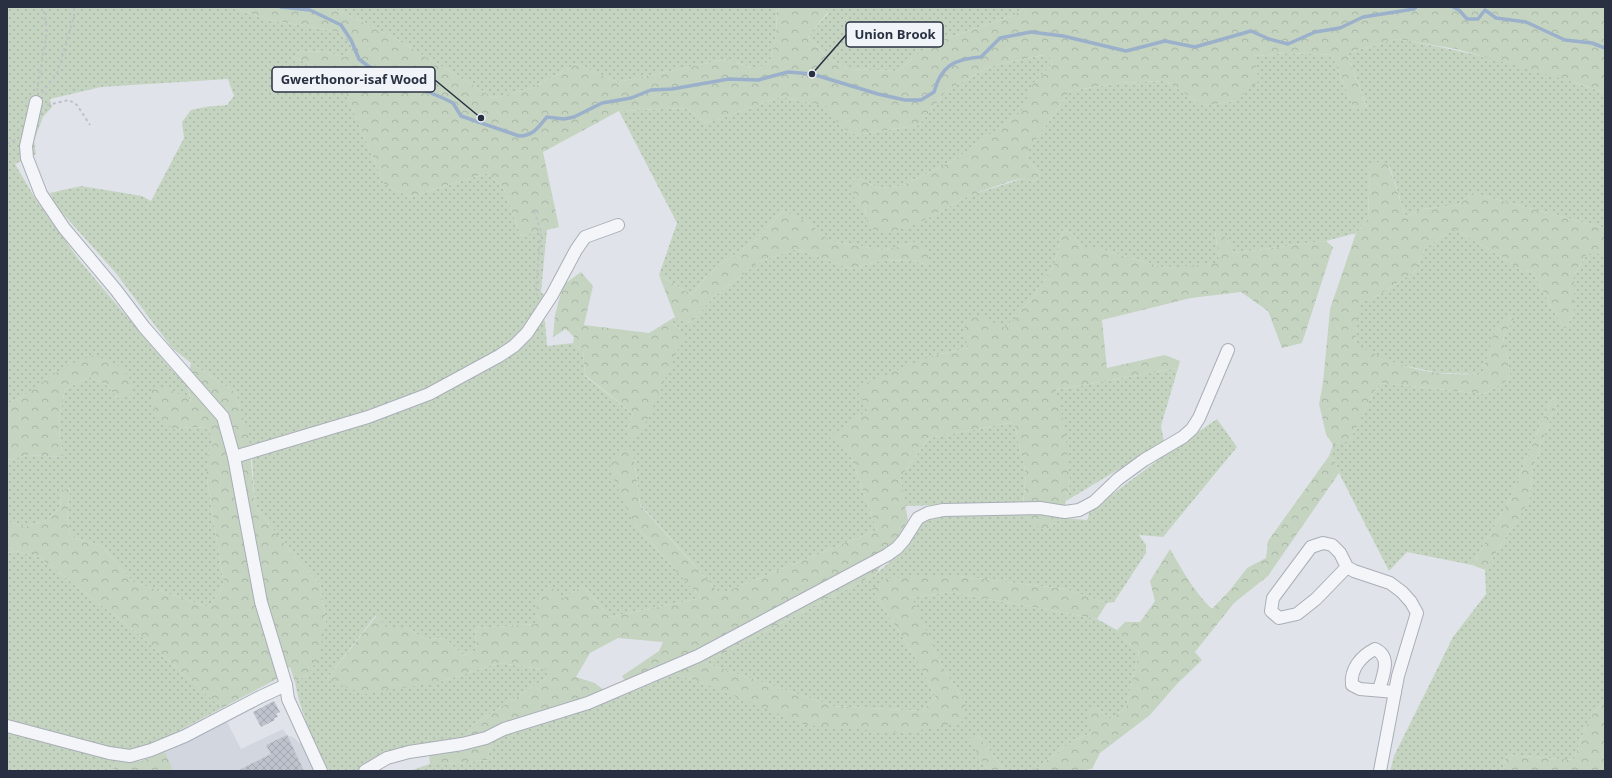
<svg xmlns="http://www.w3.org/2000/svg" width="1612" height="778" font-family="'Open Sans',sans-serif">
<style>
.built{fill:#d2d6df}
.grass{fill:url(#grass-dots)}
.forest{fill:url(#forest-crowns)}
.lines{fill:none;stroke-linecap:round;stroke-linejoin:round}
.stream{stroke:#9bb0ca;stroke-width:3.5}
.building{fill:url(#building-cross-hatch)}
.minor-casing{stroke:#a9aeb7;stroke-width:14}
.path{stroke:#bec2c8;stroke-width:2;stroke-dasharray:3 3;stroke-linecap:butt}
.minor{stroke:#f3f5f8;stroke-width:12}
.leader{fill:none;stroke:#283041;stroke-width:1.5}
.callout-dot{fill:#283041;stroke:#f0f3f7;stroke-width:1.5}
.callout{fill:#f0f3f7;stroke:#283041;stroke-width:1.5}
.callout-label{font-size:13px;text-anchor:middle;font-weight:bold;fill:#283041}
</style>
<defs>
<pattern id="grass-dots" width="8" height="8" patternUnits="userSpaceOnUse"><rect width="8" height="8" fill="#c5d4c1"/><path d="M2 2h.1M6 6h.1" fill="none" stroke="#a9b6a7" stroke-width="1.8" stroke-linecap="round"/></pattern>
<pattern id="forest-crowns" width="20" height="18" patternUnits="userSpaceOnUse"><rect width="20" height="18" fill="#c5d4c1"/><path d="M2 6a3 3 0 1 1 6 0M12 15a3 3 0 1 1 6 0" fill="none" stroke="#a9b6a7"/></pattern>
<pattern id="building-cross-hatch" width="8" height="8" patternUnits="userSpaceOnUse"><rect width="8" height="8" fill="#bdc2cc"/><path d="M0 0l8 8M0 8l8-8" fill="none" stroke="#a2a7b0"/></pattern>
</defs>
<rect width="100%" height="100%" fill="#e0e4ea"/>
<path class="built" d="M226 720 241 749 283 729 287 735 293 737 304 747 314 771H170L171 768 165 752Z"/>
<g class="grass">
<path d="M7 7H231L270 20 339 32 352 46 345 57 327 52 301 51 293 57 339 77 384 184 410 197 487 173 503 187 521 236 547 229 541 292 546 297 525 331 500 351 439 385 342 421 251 450 236 393 191 363 172 348 115 272 57 207 50 193 81 186 142 196 151 201 184 138 182 122 191 110 205 107 227 105 234 96 228 79 101 87 50 99 52 107 43 117 34 141 36 154 15 164 38 203 80 261 171 369 187 384 191 402 171 390 175 430 188 427 208 428 214 442 207 456V480L224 584 209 607 133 582 102 546 71 537 67 516 70 488 62 490 60 507 47 520 24 527 7 521V460L28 455 63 457 58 423 65 389 90 377 105 384 118 398 121 367 21 397 7 404Z"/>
<path d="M332 7H777L776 35 771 59 757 70 727 59 618 82 576 64 532 88 494 98 391 36Z"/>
<path d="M824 7H1026L1012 16 930 44 898 71 848 69 827 57 808 37 828 13Z"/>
<path d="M1397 39C1466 51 1539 68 1605 93V228L1472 193 1459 205 1423 209 1406 217 1389 165 1370 164 1368 219 1356 233 1326 241 1233 253 1228 239 1215 232 1219 259 1214 265 1165 268 1100 249H1082L1073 234 1063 230 1054 265 1034 296 1005 328 968 348 931 356 867 411 830 437 849 452 877 530 720 594 640 504 634 458V524L701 598 610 617 583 586 563 598H537V624L475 628 477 650 464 656 445 638 426 639 405 627H386L376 615 326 680 439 682 499 663 549 670 546 678 473 725 465 737 404 750 372 761 357 771H329C314 742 301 715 295 682L307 675 326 621 320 584 297 560 255 506 252 458 424 401 542 320 545 321 547 346 573 343 583 351 585 376 633 414 626 432 681 330 670 320 675 317 690 323 716 295 759 262 796 249 852 269 879 261 912 260 927 265 917 242 882 250 830 241 808 222 783 211 756 240 722 263 706 277 692 295 659 275 677 223 619 111 686 108 706 123 781 97 827 106 842 128 857 135 919 125 947 90 991 66 1048 54 1053 63 1033 84 1022 112 951 162 901 186 878 188 858 178 867 220 921 222 968 196 1024 178 1033 182 1040 175 1026 157 1028 151 1070 91 1119 83 1166 81 1204 106 1234 101 1254 56 1288 53 1332 55 1354 109 1367 107 1347 53Z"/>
<path d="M1455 229 1508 261 1524 273 1532 270 1551 307 1565 329 1574 313V275L1587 254H1605V702C1589 711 1579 743 1574 760L1507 755 1503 766 1508 771H1390L1394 756 1453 637 1486 594 1485 570 1529 501 1533 468 1556 403 1555 396 1550 402 1509 501 1472 565 1407 552 1389 571 1339 473 1336 463 1329 456 1333 445 1350 440 1371 397 1380 383 1484 394 1510 379 1508 360 1503 338 1514 318 1489 352 1482 374 1439 373 1401 365 1375 356 1355 343 1359 303 1379 295 1415 271 1425 248Z"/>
<path d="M1178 368 1161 426 1164 442 1066 501 1070 483 1056 390Z"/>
<path d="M1217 419 1237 447 1163 537 1139 535 1146 545V553L1114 602 1107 603 1065 589 959 576 872 589 919 664 936 698 922 711 833 706 705 663 876 574 899 554 920 524 928 517 943 514 1023 512 1045 531 1062 518 1087 520 1090 511 1170 451Z"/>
<path d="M1014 422 1026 475 1023 503 905 506 900 478 929 438Z"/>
<path d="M16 551 39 557 136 632 222 708 152 745 124 751 7 724V553Z"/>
<path d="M950 592 1097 619 1117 630 1125 640 1139 652 1126 708 1110 719 1096 707 1091 733 1074 740 1033 771H1005L978 735 987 771H409L430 764H448L487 760 493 737 543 720 615 699 675 674 705 684 905 733 966 705 941 664 911 598Z"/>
<path d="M7 731 115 759 113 771H7Z"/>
</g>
<g class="forest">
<path d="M231 7H332L391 36 494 98 532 88 576 64 618 82 727 59 757 70 771 59 776 35 777 7H824L828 12 808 37 827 57 848 69 898 71 930 44 1012 16 1026 7H1605V93L1580 84 1456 49 1397 39 1347 53 1367 108 1354 109 1332 55 1288 53 1254 56 1259 81 1234 101 1204 106 1166 81 1119 83 1070 91 1028 151 1026 157 1040 175 1033 182 1024 178 1011 181 968 196 921 222 889 233 875 231 867 220 865 209 855 202 852 183 858 178 878 188 901 186 951 162 1021 112 1033 84 1053 63 1047 54 991 66 947 90 919 125 857 135 842 128 826 106 781 97 706 123 686 108 619 111 543 152 559 227 521 236 503 187 487 173 410 197 384 184 339 77 293 57 301 51 327 52 345 57 352 46 339 32 270 20Z"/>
<path d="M1379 162 1388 164 1406 217 1423 209 1459 205 1472 193 1605 228V254H1587L1574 275V313L1565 329 1551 307 1532 270 1524 273 1508 261 1455 229 1425 248 1415 271 1379 295 1360 303 1355 343C1380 359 1408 369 1438 373 1452 375 1467 374 1482 374L1496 326 1510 314 1514 318 1503 338 1508 360 1510 379 1484 394 1380 383 1371 397 1350 441 1333 445 1326 434 1319 404 1323 383 1330 309 1356 233 1368 219 1370 164Z"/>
<path d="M783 211 808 222 830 241 882 250 917 242 928 255 927 265 912 260 879 261 852 269 796 249 759 262 716 295 690 323 675 317 659 275 692 295 706 277 722 263 756 240Z"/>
<path d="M1063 230 1073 234 1082 249H1100L1165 268 1214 264 1219 259 1215 231 1228 239 1233 253 1326 241 1333 247 1302 343 1282 348 1268 311 1241 292 1191 298 1102 320 1107 368 1165 355 1180 361 1178 368 1056 390 1065 429 1070 483 1062 518 1045 531 1022 516 1026 475 1014 422 929 438 900 478 908 520 876 574 705 663 833 706 922 711 936 698 919 664 872 589 888 578 959 576 1065 589 1107 603 1097 619 950 592 912 598 941 664 966 705 962 722 905 733 805 725 705 684 675 674 631 692 622 676 659 651 663 642 618 638 590 653 576 677 595 683 615 699 543 720 493 737 487 760 448 764H430L429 754 462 749 465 737 473 725 546 678 549 670 499 663 439 682 365 694 326 680 377 615 386 627H405L426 639 445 638 464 656 477 650 475 628 537 624V598L551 588 563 598 583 586 610 617 701 598 634 524 609 469 617 452 628 449 634 458 640 505 720 594 877 530 849 452 829 437 867 411 857 387 931 356 968 348 963 331 969 320 977 315 1005 328 1034 296 1054 265Z"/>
<path d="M581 272 593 286 584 325 649 333 670 320 681 330 683 339 643 429 632 442 626 432 633 414 585 375 583 351 573 343 574 337 566 329 553 337 555 315 563 285Z"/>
<path d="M94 355 121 367 134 384 130 396 118 398 105 384 90 377 65 389 58 423 63 457 28 455 7 460V404L21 397 66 366Z"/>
<path d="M191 363 236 393 249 438 255 506 297 560 320 584 326 621 318 660 307 675 295 682 290 667 275 680 222 708 136 632 39 557 16 551 7 553V521L24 527 47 520 60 507 62 490 70 488 67 516 71 537 102 546 133 582 209 607 224 584 207 480V456L214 442 208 428 188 427 175 430 155 414 151 392 155 386 171 390 191 401 187 384Z"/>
<path d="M1556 395V403L1533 468 1529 501 1485 570 1472 565 1509 501 1550 402Z"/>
<path d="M1329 456 1336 463 1339 473 1268 576 1234 603 1195 652 1202 660 1176 685 1150 715 1100 753 1092 769 1078 771H1033L1074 740 1091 733 1087 712 1096 707 1110 719 1126 708 1139 652 1125 640 1117 630 1125 622H1140L1155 601 1150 581 1170 549C1182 570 1195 593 1212 609L1230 590 1247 568 1266 558 1268 541Z"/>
<path d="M1605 702V771H1508L1503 766 1507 755 1574 760C1579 743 1589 711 1605 702Z"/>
<path d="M978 735 1005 771H987V769L969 738Z"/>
<path d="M165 752 172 768 170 771H113L115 759 141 761Z"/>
</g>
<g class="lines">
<g class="stream">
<path d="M281 7 310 10 341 25 351 40 359 59 368 66 445 99 453 103 461 116 519 136C534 136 538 127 547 117L564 119 574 117 602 103 631 98 651 90 672 89 729 79 758 80 788 72 812 74 878 94 905 100H921L934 92C941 66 954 59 981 57L1000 38 1031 32 1063 36 1126 51 1165 41 1195 47 1251 31 1269 39 1288 44 1315 32 1340 28 1363 17 1414 9 1416 7"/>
<path d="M1453 7 1459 10 1467 19H1478L1485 10 1496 18 1526 22 1565 40 1592 43 1605 48"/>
</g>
</g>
<g class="building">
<path d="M274 701 280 712 276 714 278 717 274 718 275 720 261 727 253 712Z"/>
<path d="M287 735 304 771H237L271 754 266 745Z"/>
</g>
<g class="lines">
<defs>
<g id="minor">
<path d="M36 102 26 146 27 158 41 194 64 228 116 290 144 327 223 417 234 457 261 602 286 685"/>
<path d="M234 457 368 417 429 394 499 356 514 346 527 333 552 295 576 250 585 237 618 225"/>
<path d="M1347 567 1316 599 1297 614 1279 618 1271 611 1273 598 1311 547 1323 543 1332 545 1340 553 1347 567 1354 571 1390 583 1402 592 1411 602 1417 613 1398 676 1380 771"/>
<path d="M1379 690C1383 675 1392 657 1375 649 1361 656 1350 669 1352 685L1360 689 1395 692"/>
<path d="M7 726 109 753 130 756 151 750 185 736 260 697 286 685 288 699 321 771"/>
<path d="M365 771 387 758 409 752 462 744 486 738 504 729 588 703 698 656 887 555 897 548 904 540 918 518 928 513 943 510 1040 508 1065 512 1079 510 1094 502 1118 479 1144 460 1183 437 1192 429 1199 418 1228 350"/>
</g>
</defs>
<use href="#minor" class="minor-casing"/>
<g class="path">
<path d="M37 91 47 31 43 7"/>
<path d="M42 93 58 71 74 16V7"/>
<path d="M47 105 69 100 77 105 90 125"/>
<path d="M7 144 15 140"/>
<path d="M534 211 541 231 536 289 537 295"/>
</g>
<use href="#minor" class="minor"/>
</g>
<path class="leader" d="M812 74L846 35M481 118L435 80"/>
<g class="callout-dot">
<circle cx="812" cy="74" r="4"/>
<circle cx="481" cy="118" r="4"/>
</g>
<g class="callout">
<rect x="846" y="22" width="97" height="25" rx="4"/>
<rect x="272" y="67" width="163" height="25" rx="4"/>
</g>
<g class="callout-label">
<text x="895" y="39">Union Brook</text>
<text x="354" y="84">Gwerthonor-isaf Wood</text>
</g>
<rect width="1612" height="778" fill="none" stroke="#283041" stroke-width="16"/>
</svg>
